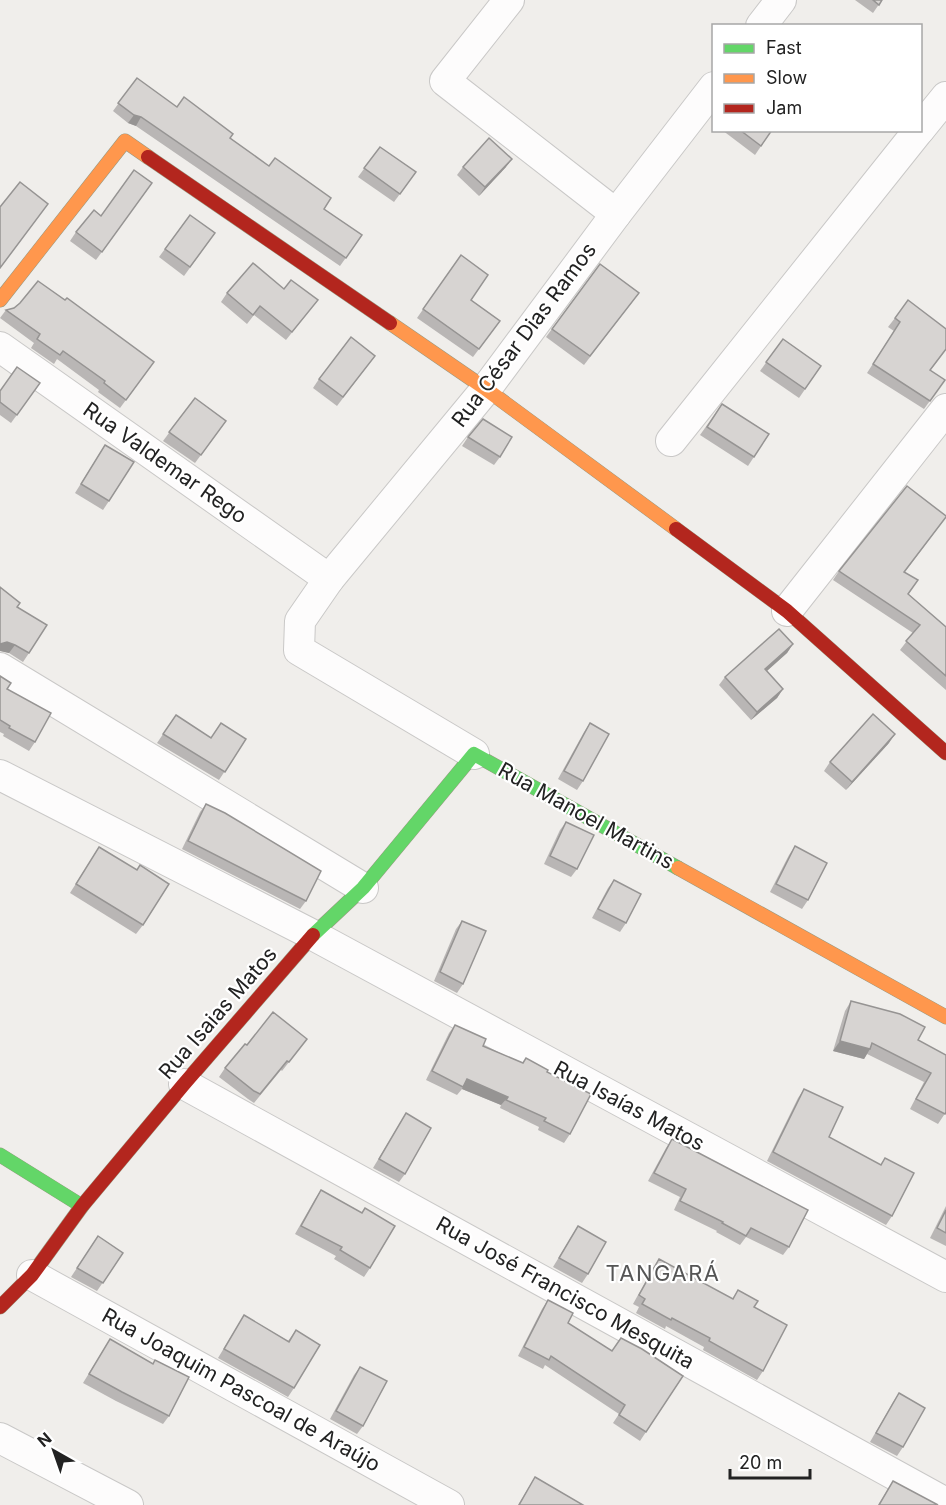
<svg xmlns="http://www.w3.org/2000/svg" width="946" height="1505" font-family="Inter,sans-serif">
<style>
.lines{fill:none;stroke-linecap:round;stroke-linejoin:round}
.street-casing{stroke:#c9c8c7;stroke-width:32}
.fast-casing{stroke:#999a82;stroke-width:15}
.slow-casing{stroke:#999a82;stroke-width:15}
.jam-casing{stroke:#999a82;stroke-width:15}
.street{stroke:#fdfcfc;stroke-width:30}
.fast{stroke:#63d668;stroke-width:14}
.slow{stroke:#ff974d;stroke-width:14}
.jam{stroke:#b3261e;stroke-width:14}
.wall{fill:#b9b6b5}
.shaded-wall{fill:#969493}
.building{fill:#d7d4d2;stroke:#969493;stroke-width:1.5}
.labels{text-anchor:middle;stroke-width:4.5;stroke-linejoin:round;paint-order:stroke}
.street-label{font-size:21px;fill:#222;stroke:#fff}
.neighbourhood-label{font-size:22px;letter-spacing:1.5px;fill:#555;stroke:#fff}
</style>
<rect width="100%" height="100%" fill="#f0eeeb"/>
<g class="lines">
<defs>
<g id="street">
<path d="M509 0 445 81 616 214"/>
<path d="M761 26 781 0"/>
<path d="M920 129 946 97"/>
<path d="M0 347 329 579"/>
<path d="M671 441 919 130"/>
<path d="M787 611 946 409"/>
<path d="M0 668 363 888"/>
<path d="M474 754 299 650 300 621 329 579 486 389 616 214 714 87"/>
<path d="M0 775 313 935 946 1277"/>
<path d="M184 1084 946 1503"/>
<path d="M32 1275 449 1505"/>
<path d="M0 1438 128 1505"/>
</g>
<g id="fast">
<path d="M313 935 363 888 474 754 678 868"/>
<path d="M0 1155 82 1206"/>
</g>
<g id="slow">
<path d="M0 300 125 141 148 157"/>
<path d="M390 323 486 389 676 529"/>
<path d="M678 868 946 1017"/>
</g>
<g id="jam">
<path d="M148 157 390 323"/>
<path d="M676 529 787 611 946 753"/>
<path d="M0 1307 32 1275 82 1206 184 1084 313 935"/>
</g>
</defs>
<use href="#street" class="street-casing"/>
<use href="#fast" class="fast-casing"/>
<use href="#slow" class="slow-casing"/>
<use href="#jam" class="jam-casing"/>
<use href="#street" class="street"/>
<use href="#fast" class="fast"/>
<use href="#slow" class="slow"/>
<use href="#jam" class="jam"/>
</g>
<g class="wall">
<path d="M855 0H882L873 13Z"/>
<path d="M137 78 177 107 230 138 324 209 362 235 340 266 136 126 128 123 113 111Z"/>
<path d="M722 130H772L755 155Z"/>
<path d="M380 147 416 172 394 202 358 177Z"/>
<path d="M463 167H506L479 196 457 175Z"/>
<path d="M152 183 96 260 70 241 76 232Z"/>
<path d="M190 215 215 233 184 276 159 257Z"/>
<path d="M461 255 471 300 500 321 473 357 417 318Z"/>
<path d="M600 264 639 293 584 365 546 337Z"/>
<path d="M284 289 318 300 286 340 254 315 247 324 221 302 227 293Z"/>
<path d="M6 310 154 362 120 408 98 392 99 390 57 359 54 364 31 348 34 343 0 318Z"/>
<path d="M895 318 946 329V350L930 371 945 380 924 409 867 373 894 331 888 327Z"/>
<path d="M783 339 821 366 799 398 760 371Z"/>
<path d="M375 356 337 406 313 388 319 379Z"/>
<path d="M40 383 11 423 0 415V391Z"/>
<path d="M195 398 226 421 195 463 163 441Z"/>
<path d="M722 404 769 434 748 466 700 435Z"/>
<path d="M468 437 500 457 494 465 462 446Z"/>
<path d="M105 445 109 501 103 510 75 493Z"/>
<path d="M946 517 905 572 908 594 946 627V690L900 650 913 633 833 580 839 571Z"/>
<path d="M17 607 29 653 23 662 9 653 1 651Z"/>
<path d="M793 644 787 653 767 671 783 689 777 698 751 720 719 685 725 677Z"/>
<path d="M0 676 35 742 29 751 3 736 4 734 0 732Z"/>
<path d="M176 715 211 738 246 739 219 780 157 743Z"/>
<path d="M590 723 583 781 577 790 558 779 584 732Z"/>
<path d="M889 743 846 790 824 771 830 762Z"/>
<path d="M206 804 306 901 300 909 182 849 200 812Z"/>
<path d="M566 822 577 869 571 877 544 864 560 830Z"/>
<path d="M795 846 808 900 802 909 770 892 789 855Z"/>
<path d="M99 847 136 870 143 925 136 934 70 893Z"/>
<path d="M614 880 626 923 620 932 592 918 608 888Z"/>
<path d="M462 921 463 984 457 993 434 981 456 929Z"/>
<path d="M851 1001 918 1040 946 1112 938 1124 910 1109 924 1082 867 1054 864 1059 833 1051 845 1011Z"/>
<path d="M455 1025 483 1046 523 1063 526 1058 547 1072 570 1134 564 1143 538 1130 539 1127 500 1108 501 1105 462 1089 457 1095 426 1080 449 1033Z"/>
<path d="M307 1039 282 1071 281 1070 254 1103 248 1099 219 1077 225 1068 247 1045Z"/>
<path d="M804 1089 829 1137 880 1165 885 1158 892 1216 886 1225 767 1161 798 1098Z"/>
<path d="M406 1113 405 1174 399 1182 373 1168Z"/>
<path d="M672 1139 789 1247 783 1255 746 1237 740 1245 716 1232 717 1231 674 1210 680 1197 648 1181 666 1148Z"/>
<path d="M321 1190 362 1213 370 1268 364 1277 334 1259 336 1256 295 1234 315 1199Z"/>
<path d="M946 1206V1246L930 1238Z"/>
<path d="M578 1226 588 1274 582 1283 553 1267Z"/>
<path d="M98 1236 123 1253 97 1291 71 1277Z"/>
<path d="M659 1259 732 1299 738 1290 754 1307 763 1371 757 1380 703 1350 704 1347 666 1326 665 1329 636 1313 639 1307 633 1304 653 1268Z"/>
<path d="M548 1300 568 1323 612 1351 683 1376 640 1441 613 1423 619 1414 545 1365 543 1369 518 1356 542 1309Z"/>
<path d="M244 1315 288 1341 296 1330 294 1388 288 1397 218 1358Z"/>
<path d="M110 1339 153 1364 155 1360 169 1416 163 1424 116 1401 83 1383Z"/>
<path d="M360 1367 363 1426 357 1434 330 1419 354 1375Z"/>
<path d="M899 1393 903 1447 897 1456 870 1442 893 1402Z"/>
<path d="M535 1477 583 1505H518Z"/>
<path d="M893 1481 938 1505H878Z"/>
</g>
<g class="shaded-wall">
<path d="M134 115 141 117 136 126 128 123Z"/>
<path d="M512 159 506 167 479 196 485 187Z"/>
<path d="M7 642 15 645 9 653 0 651V644Z"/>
<path d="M793 644 787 653 759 678 765 669Z"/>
<path d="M783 689 777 698 751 720 757 712Z"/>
<path d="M895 734 889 743 846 790 852 782Z"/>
<path d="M840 1041 870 1049 864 1059 833 1051Z"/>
<path d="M467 1079 508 1097 501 1105 462 1089Z"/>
</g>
<g class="building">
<path d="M873 0H882L879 5Z"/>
<path d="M137 78 177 107 184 97 233 134 230 138 269 166 275 158 331 198 324 209 362 235 346 258 141 117 134 115 118 103Z"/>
<path d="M740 130H772L761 146Z"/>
<path d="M489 138 512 159 485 187 463 167Z"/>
<path d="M380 147 416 172 400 194 364 168Z"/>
<path d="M134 170 152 183 102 252 76 232 94 210 101 216Z"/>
<path d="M20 182 48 204 0 268V207Z"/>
<path d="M190 215 215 233 190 267 165 249Z"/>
<path d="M461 255 488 275 471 300 500 321 479 349 423 309Z"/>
<path d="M253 263 284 289 291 280 318 300 292 332 260 306 253 315 227 293Z"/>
<path d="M600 264 639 293 590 356 552 329Z"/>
<path d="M38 281 65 300 67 298 154 362 126 400 104 383 105 381 63 351 60 355 37 339 40 334 6 310 14 308 20 303Z"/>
<path d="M908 300 946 329V349L930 370 945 380 930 401 873 364 900 322 895 318Z"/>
<path d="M351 337 375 356 343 397 319 379Z"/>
<path d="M783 339 821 366 805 389 766 362Z"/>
<path d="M17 367 40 383 17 415 0 402V391Z"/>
<path d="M195 398 226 421 201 455 169 432Z"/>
<path d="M722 404 769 434 754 457 707 427Z"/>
<path d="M483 419 512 437 500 457 468 437Z"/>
<path d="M105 445 134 462 109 501 81 484Z"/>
<path d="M907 486 946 516V517L904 572 918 580 908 594 946 627V676L906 641 920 625 839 571Z"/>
<path d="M0 587 20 603 17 607 47 625 29 653 15 645 7 642 0 644Z"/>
<path d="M779 629 793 644 765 669 783 689 757 712 725 677Z"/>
<path d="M0 676 11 683 7 689 51 713 35 742 9 728 10 726 0 720Z"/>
<path d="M873 714 895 734 852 782 830 762Z"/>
<path d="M176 715 211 738 221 723 246 739 225 772 163 734Z"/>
<path d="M590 723 609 734 583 781 564 771Z"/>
<path d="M206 804 225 813 321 871 306 901 188 841Z"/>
<path d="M566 822 594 835 577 869 550 856Z"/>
<path d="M795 846 827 863 808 900 776 884Z"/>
<path d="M99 847 137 870 140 865 169 884 143 925 76 884Z"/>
<path d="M614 880 641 894 626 923 598 909Z"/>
<path d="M462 921 486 931 463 984 440 972Z"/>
<path d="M851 1001 900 1014 925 1027 918 1040 946 1055V1112L945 1114 916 1099 931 1073 872 1043 870 1049 840 1041Z"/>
<path d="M273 1012 307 1039 289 1062 287 1061 260 1094 254 1091 225 1068 245 1044 247 1045Z"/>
<path d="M455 1025 486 1039 483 1046 523 1063 526 1058 548 1070 547 1072 591 1094 570 1134 544 1121 546 1118 506 1100 508 1097 467 1079 463 1087 432 1071Z"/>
<path d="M804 1089 843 1107 829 1137 881 1165 885 1158 914 1173 892 1216 773 1152Z"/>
<path d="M406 1113 431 1128 405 1174 379 1159Z"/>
<path d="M672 1139 808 1210 789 1247 751 1228 746 1236 722 1223 723 1222 680 1201 686 1189 654 1173Z"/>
<path d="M321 1190 362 1213 365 1208 395 1226 370 1268 340 1250 342 1247 301 1226Z"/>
<path d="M946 1210V1233L937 1228Z"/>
<path d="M578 1226 606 1242 588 1274 559 1258Z"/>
<path d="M98 1236 123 1253 103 1283 77 1268Z"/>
<path d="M659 1259 733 1299 738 1290 758 1301 754 1307 787 1325 763 1371 709 1341 710 1338 672 1318 671 1320 642 1304 645 1299 639 1295Z"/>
<path d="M548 1300 573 1313 568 1323 612 1351 621 1338 642 1349 683 1376 646 1432 619 1415 625 1405 551 1356 549 1360 524 1347Z"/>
<path d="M244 1315 289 1342 296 1330 320 1345 294 1388 224 1349Z"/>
<path d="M110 1339 153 1364 155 1360 189 1377 169 1416 122 1392 89 1374Z"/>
<path d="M360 1367 387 1381 363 1426 336 1411Z"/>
<path d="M899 1393 925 1408 903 1447 876 1433Z"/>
<path d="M535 1477 583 1505H519Z"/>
<path d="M893 1481 938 1505H879Z"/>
</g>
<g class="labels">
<g class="street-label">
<text transform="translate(524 335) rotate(-53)" y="7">Rua César Dias Ramos</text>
<text transform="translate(165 463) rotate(35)" y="7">Rua Valdemar Rego</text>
<text transform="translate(586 816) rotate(29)" y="7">Rua Manoel Martins</text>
<text transform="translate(218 1013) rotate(-49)" y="7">Rua Isaias Matos</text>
<text transform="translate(629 1106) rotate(28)" y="7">Rua Isaías Matos</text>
<text transform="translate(565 1293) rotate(29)" y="7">Rua José Francisco Mesquita</text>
<text transform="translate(241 1390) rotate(29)" y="7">Rua Joaquim Pascoal de Araújo</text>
</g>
<g class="neighbourhood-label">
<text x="663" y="1281">TANGARÁ</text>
</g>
</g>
<rect x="712" y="24" width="210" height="108" fill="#ffffff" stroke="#a7a7a7" stroke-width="1.5"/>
<rect x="724" y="44" width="30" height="9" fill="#63d668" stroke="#a7a7a7" stroke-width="1.5"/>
<text x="766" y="54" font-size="18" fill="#222222">Fast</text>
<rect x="724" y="74" width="30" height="9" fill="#ff974d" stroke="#a7a7a7" stroke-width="1.5"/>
<text x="766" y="84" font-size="18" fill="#222222">Slow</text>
<rect x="724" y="104" width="30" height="9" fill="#b3261e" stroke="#a7a7a7" stroke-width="1.5"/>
<text x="766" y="114" font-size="18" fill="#222222">Jam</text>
<g transform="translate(54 1451) rotate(320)" stroke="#ffffff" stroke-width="4.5" paint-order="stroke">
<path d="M0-4.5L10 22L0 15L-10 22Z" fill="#222222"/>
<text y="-9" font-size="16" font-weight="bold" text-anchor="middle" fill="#222222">N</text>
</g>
<path d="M730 1469v9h80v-9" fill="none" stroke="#222222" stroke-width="3"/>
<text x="739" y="1469" font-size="18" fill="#222222" stroke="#ffffff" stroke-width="4.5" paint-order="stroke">20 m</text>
</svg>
